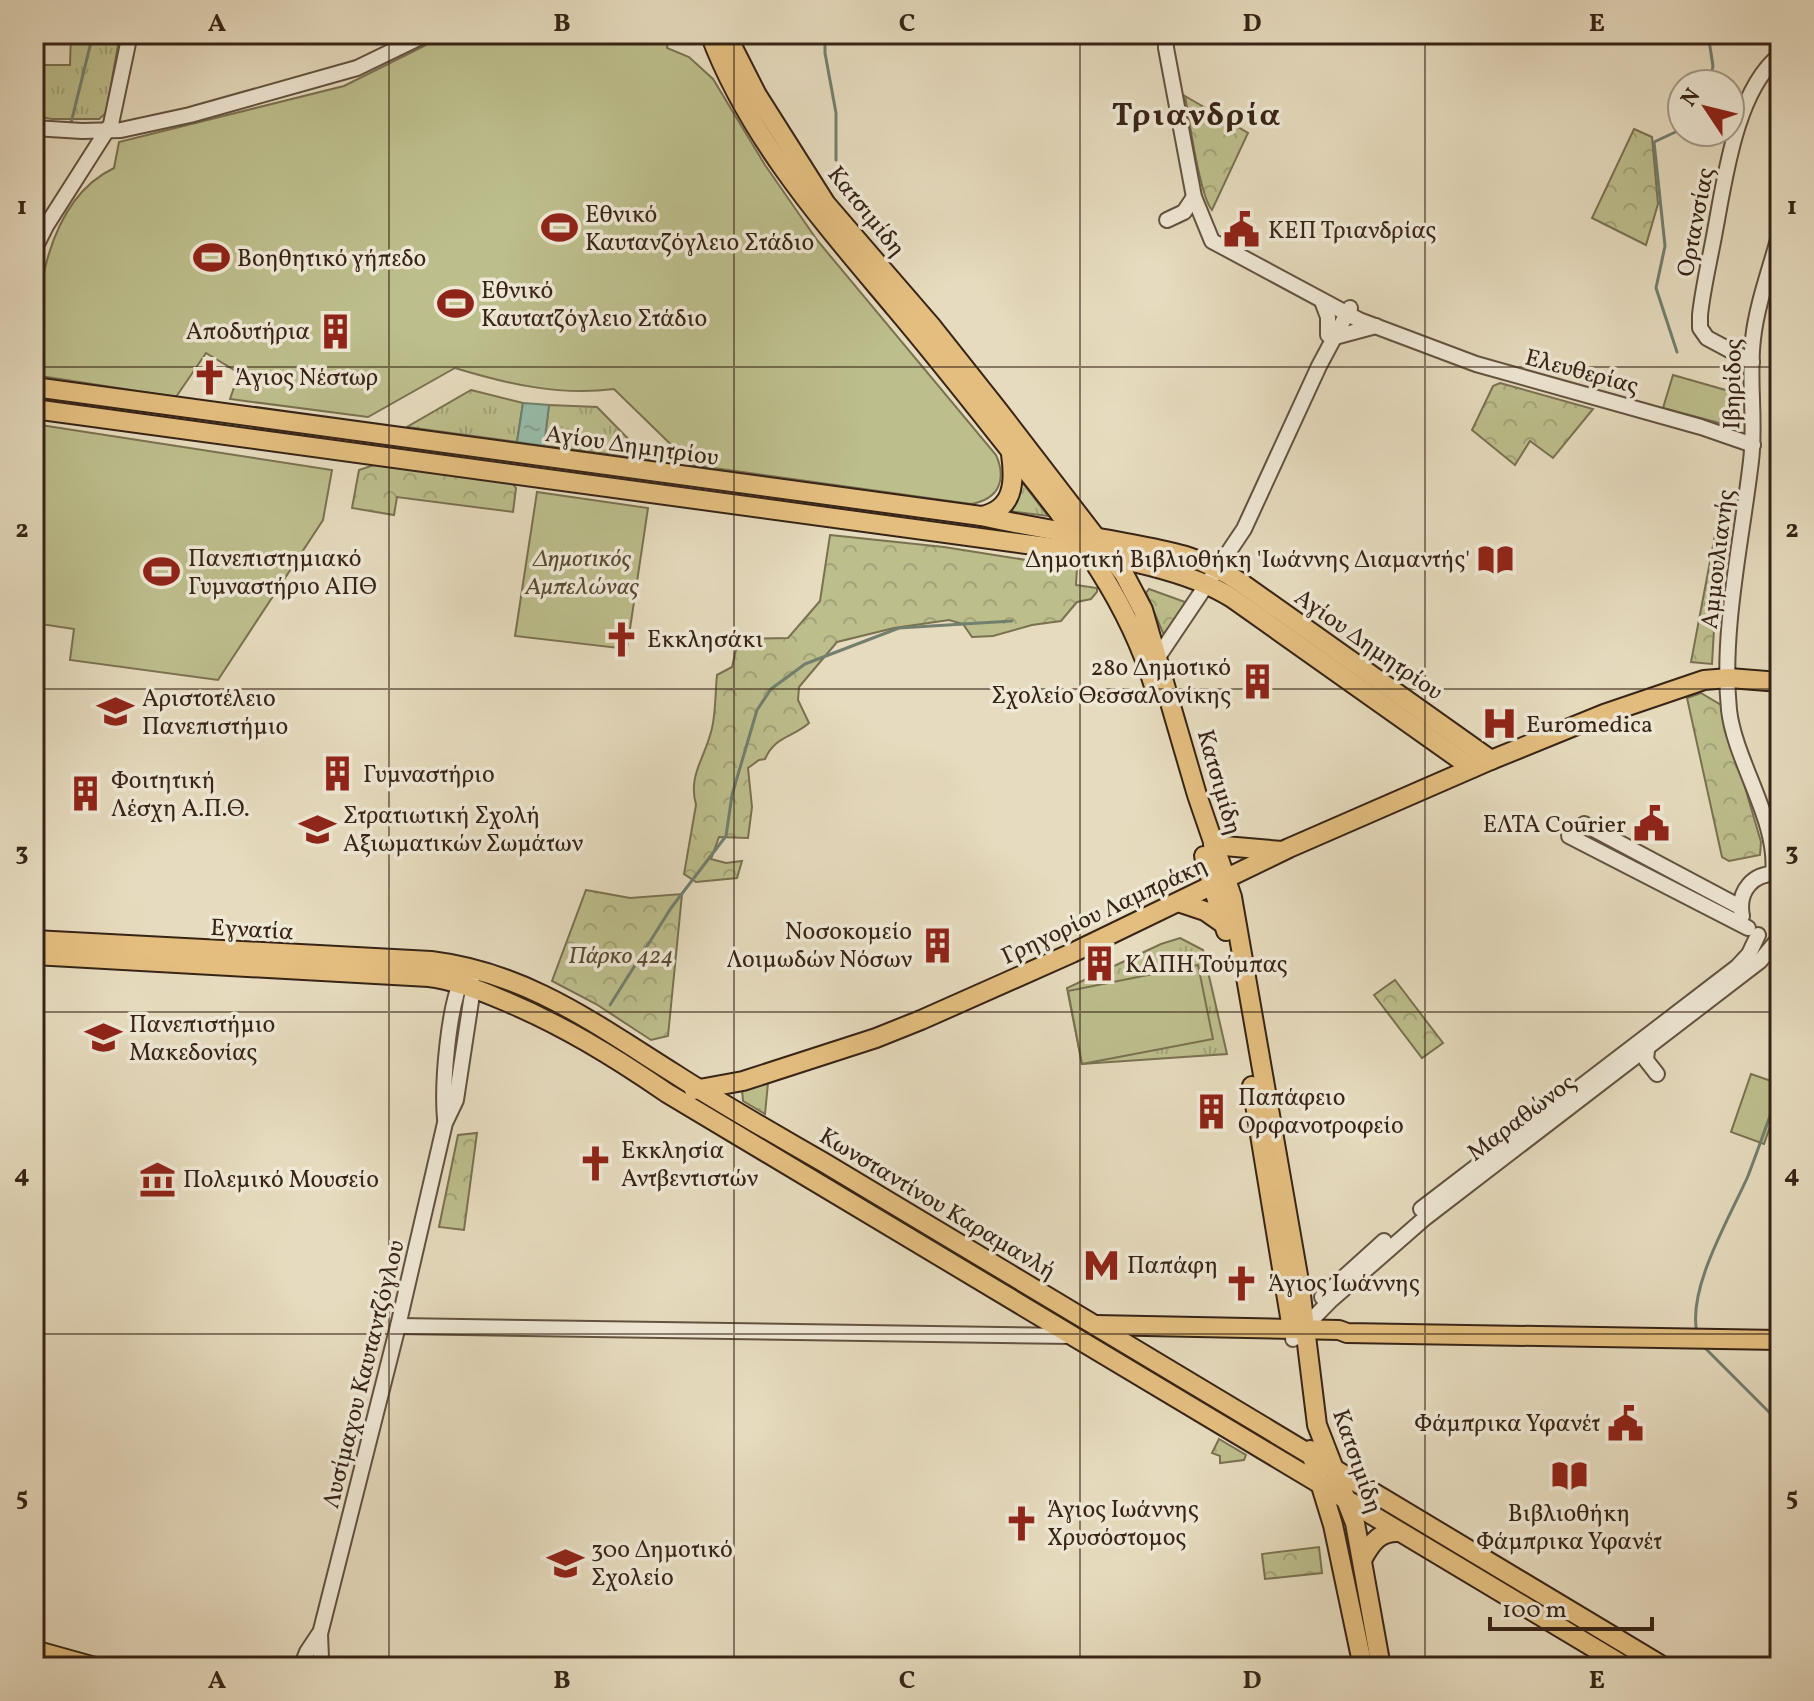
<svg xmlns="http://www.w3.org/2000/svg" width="1814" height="1701" font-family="Vollkorn,serif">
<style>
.grass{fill:url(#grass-tufts);stroke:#7a7151;stroke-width:2}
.forest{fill:url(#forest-crowns);stroke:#7a7151;stroke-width:2}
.garden{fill:#bcbe8c;stroke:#7a7151;stroke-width:2}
.water{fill:url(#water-ripples);stroke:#717f6f;stroke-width:2}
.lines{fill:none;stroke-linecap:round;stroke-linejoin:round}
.stream{stroke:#717f6f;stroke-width:3}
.minor-casing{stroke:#635240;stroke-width:18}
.major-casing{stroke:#372416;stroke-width:22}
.minor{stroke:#efe8d5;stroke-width:14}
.major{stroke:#e3be7f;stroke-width:18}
.grid{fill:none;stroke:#372416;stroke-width:2;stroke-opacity:0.55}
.labels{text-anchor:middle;stroke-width:7;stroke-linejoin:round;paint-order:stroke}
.street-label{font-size:24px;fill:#372416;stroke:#efe8d5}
.poi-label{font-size:24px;fill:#372416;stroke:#efe8d5;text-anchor:start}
.park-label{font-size:24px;font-style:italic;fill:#584a34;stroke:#efe8d5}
.district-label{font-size:32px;font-weight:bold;letter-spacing:2px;fill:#372416;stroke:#efe8d5}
.neatline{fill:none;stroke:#372416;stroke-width:3}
.grid-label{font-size:26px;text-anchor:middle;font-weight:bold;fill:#372416}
</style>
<defs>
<pattern id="grass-tufts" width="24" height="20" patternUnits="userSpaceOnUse" patternTransform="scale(2)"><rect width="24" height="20" fill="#bcbe8c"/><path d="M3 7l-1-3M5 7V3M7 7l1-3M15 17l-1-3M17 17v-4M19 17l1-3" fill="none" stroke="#a2a378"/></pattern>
<pattern id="forest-crowns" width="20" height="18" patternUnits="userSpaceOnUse" patternTransform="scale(2)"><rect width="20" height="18" fill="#bcbe8c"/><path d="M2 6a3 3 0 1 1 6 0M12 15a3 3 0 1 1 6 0" fill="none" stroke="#a2a378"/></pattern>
<pattern id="water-ripples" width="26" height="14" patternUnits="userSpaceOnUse" patternTransform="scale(2)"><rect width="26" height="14" fill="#97bcab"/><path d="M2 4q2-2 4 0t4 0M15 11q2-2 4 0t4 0" fill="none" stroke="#83a192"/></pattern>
</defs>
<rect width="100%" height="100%" fill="#e6dbbe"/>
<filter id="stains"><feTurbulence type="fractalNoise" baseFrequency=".0025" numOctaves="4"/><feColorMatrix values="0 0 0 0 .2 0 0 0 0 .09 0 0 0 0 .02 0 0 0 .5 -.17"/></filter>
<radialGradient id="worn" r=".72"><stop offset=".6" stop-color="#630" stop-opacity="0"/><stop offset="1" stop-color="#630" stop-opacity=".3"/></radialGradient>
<g class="grass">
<path d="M71 34H120L106 113 99 119H52L40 117 41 65H70Z"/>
<path d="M471 390 523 403 517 442 407 427Z"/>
<path d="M34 399 98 408 125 405 324 432 323 442 34 403Z"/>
<path d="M549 405 597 407 648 459 544 446Z"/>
<path d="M372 440 486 455 484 465 369 447Z"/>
<path d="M570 467 689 484 688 493 569 475Z"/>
<path d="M1022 482 1048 516 1009 511 1018 498Z"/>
<path d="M738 491 897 513 896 521 736 498Z"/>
<path d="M1180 938 1203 950 1227 1054 1082 1064 1067 988 1161 944Z"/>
<path d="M768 1083 765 1114 743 1101 742 1089Z"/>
</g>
<g class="forest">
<path d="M1185 96 1248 133 1212 210C1200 197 1189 118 1185 96Z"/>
<path d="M1634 129 1652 137 1658 204 1646 245 1592 218Z"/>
<path d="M1500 383 1593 409 1553 458 1530 441 1515 465 1472 430 1493 386Z"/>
<path d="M374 465 512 483 516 488 513 512 397 497 394 515 352 508 359 470Z"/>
<path d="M830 535 944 547 1077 568 1076 585 1097 588V592L1091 599 1077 602 1061 621 1032 625 993 636 972 637 963 624 949 620 894 628 837 642 799 687 798 700 809 723C792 738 775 736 765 759L759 760 748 768 752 807 748 838 719 837 711 859 726 863 742 861 737 878 696 882 684 874 696 805C688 776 704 759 711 732 716 715 715 694 717 675L732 667 737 645 743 639 788 638 820 601Z"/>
<path d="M1715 535 1719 541 1712 664 1691 662Z"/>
<path d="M1149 589 1185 602 1186 608 1170 632 1163 633 1146 593Z"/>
<path d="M1701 693 1721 705 1761 842 1760 855 1729 861 1722 857 1687 698Z"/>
<path d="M586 890 630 898 682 894 668 1036 651 1040 596 1004 552 981Z"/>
<path d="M1395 980 1443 1043 1422 1058 1374 995Z"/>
<path d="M477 1133 464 1230 439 1227 458 1135Z"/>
<path d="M1219 1439 1246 1455 1244 1460 1220 1463V1456L1212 1453Z"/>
<path d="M1319 1547 1322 1573 1265 1579 1262 1554Z"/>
</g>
<g class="garden">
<path d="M448 34H661L669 36 667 48 689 57 713 79 765 165 817 240 996 455C1007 480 999 499 971 504L692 465 614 389C560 396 507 384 455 368L368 417 230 399 239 373 206 353 176 397 34 375C34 306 43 202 114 168L119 142 344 86Z"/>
<path d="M1673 375 1736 393 1727 425 1663 408Z"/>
<path d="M34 424 332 470 323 520 218 680 70 660 74 629 34 623Z"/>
<path d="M537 492 648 508 627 649 515 636Z"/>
<path d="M1198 965 1213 1039 1082 1064 1068 991Z"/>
<path d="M1751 1074 1780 1084V1098L1764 1144 1731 1132Z"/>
</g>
<path class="water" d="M523 403 549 405 544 446 517 442Z"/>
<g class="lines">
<g class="stream">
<path d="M825 34V53L836 113V160"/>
<path d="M1708 34 1713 66 1709 84"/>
<path d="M71 123 93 34"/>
<path d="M1677 352 1656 288 1665 246 1654 142 1682 129"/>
<path d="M610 1005 671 908 726 836 732 795 757 710 771 689 805 664 899 628 1012 621"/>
<path d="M1697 1333C1687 1288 1730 1217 1748 1176 1759 1147 1769 1118 1780 1089"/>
<path d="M1704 1347 1780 1423"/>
</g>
<defs>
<g id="minor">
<path d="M1166 34V48L1194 197 1212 241 1359 320 1476 364 1701 427 1753 445"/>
<path d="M34 128 82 131 121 130 190 115 357 68 427 34"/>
<path d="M1167 220 1184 212 1194 197"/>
<path d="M34 250 46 226 111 124 130 34"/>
<path d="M1322 301 1328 317V335"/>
<path d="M1335 337 1376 326"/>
<path d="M1752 362 1707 338 1700 328V315C1703 287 1710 259 1715 231 1725 178 1736 90 1780 55"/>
<path d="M1158 657 1244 529 1319 366 1350 308"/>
<path d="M1584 824 1740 907"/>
<path d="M1569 836 1748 928"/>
<path d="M1773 874C1779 822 1735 762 1729 710 1721 631 1742 539 1751 461 1756 420 1748 379 1753 339 1757 303 1771 267 1780 232"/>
<path d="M1742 916C1737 891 1753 872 1779 874"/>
<path d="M1647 1050 1646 1060 1657 1074"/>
<path d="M445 1119C442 1085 448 1004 464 975"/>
<path d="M1421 1209 1737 967 1749 954 1758 935"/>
<path d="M1322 1297 1384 1241"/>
<path d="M398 1326 1072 1336"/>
<path d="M1293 1339 1330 1301 1425 1218 1760 961 1780 937"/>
<path d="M301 1667 307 1652 319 1634"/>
<path d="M317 1667 321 1658 320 1634 398 1326 445 1123 456 1100 473 988 471 979"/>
</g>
<g id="major">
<path d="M710 34C749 139 825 224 896 309 940 361 982 415 1025 469 1079 536 1128 602 1154 686"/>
<path d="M726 34 757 95 826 204 933 328 998 410 1124 574 1143 610 1197 795 1232 897 1300 1287 1317 1425 1355 1523 1381 1667"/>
<path d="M34 387 981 516C1026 526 1071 533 1116 541 1166 551 1196 553 1240 582L1491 760"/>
<path d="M34 409 1062 549C1114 557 1188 570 1232 598L1472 768"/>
<path d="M981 516C1014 510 1015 482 1011 454"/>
<path d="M1213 845 1282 851"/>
<path d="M1204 856 1226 931"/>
<path d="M1181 903 1205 911 1225 925"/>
<path d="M34 940 431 961C528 973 595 1024 675 1074 723 1105 773 1133 823 1162 1104 1330 1384 1499 1664 1667"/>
<path d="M34 955 429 977C454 980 477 989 500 999 561 1024 613 1056 667 1093L1626 1667"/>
<path d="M1252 1086 1292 1329"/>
<path d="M694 1090 743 1081 876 1038 921 1020 1072 953 1289 848 1491 760 1604 714 1704 680 1729 678 1780 682"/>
<path d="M1096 1325 1339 1330 1347 1333 1780 1340"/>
<path d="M1310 1450 1333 1525 1363 1667"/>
<path d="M1363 1558C1372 1542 1380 1531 1399 1532"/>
<path d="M34 1650 95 1667"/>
</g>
</defs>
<use href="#minor" class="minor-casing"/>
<use href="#major" class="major-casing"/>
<use href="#minor" class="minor"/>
<use href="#major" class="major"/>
</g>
<path class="grid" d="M389 34V1667M734 34V1667M1080 34V1667M1425 34V1667M34 367H1780M34 689H1780M34 1012H1780M34 1334H1780"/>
<defs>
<symbol id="stadium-bare" viewBox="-9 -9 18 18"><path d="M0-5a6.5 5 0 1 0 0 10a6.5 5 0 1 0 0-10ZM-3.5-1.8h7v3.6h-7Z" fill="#8f2418" stroke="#efe8d5" stroke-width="2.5" paint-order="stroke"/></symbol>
<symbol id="civic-bare" viewBox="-9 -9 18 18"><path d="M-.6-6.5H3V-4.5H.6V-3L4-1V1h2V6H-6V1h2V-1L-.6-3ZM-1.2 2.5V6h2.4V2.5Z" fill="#8f2418" stroke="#efe8d5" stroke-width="2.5" paint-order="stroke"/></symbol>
<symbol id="building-bare" viewBox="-9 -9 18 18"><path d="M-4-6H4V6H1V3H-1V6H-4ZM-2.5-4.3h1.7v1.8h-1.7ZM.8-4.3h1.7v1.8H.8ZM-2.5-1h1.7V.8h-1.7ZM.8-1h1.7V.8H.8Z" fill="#8f2418" stroke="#efe8d5" stroke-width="2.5" paint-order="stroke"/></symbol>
<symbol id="church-bare" viewBox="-9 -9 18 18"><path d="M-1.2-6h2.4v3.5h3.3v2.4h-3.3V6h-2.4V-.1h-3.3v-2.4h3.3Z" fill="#8f2418" stroke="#efe8d5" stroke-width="2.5" paint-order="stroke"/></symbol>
<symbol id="library-bare" viewBox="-9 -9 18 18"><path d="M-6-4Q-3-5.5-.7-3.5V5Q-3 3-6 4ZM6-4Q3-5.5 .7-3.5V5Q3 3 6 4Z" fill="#8f2418" stroke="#efe8d5" stroke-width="2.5" paint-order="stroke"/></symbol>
<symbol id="university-bare" viewBox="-9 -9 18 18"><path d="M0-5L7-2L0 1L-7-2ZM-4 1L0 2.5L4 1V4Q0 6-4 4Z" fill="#8f2418" stroke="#efe8d5" stroke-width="2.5" paint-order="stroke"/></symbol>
<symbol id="hospital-bare" viewBox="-9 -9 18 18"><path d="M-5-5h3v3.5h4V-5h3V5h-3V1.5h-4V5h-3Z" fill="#8f2418" stroke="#efe8d5" stroke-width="2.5" paint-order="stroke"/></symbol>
<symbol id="museum-bare" viewBox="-9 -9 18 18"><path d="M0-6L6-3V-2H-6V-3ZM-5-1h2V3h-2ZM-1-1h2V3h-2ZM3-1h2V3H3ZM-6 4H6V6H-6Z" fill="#8f2418" stroke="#efe8d5" stroke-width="2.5" paint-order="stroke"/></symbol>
<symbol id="metro-bare" viewBox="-9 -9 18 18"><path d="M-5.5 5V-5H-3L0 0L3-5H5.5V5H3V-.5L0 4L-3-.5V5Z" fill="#8f2418" stroke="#efe8d5" stroke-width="2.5" paint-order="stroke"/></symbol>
<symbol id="school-bare" viewBox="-9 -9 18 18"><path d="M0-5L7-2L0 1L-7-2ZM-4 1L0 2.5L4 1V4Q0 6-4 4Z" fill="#8f2418" stroke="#efe8d5" stroke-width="2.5" paint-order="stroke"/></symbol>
</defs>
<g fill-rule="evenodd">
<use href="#stadium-bare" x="534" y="202" width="51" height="51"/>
<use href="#civic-bare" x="1216" y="204" width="51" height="51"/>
<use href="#stadium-bare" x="186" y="232" width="51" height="51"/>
<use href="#stadium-bare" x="430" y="278" width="51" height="51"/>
<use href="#building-bare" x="310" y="306" width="51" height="51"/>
<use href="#church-bare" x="184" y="352" width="51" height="51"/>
<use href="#library-bare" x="1470" y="534" width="51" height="51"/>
<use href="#stadium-bare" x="136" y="546" width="51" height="51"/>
<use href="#church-bare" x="596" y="614" width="51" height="51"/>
<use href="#building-bare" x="1232" y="656" width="51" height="51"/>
<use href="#university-bare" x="90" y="686" width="51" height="51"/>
<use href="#hospital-bare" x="1474" y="698" width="51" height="51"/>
<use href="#building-bare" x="312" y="748" width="51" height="51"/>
<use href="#building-bare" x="60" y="768" width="51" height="51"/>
<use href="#civic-bare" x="1626" y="798" width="51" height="51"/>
<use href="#university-bare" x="292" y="804" width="51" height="51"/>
<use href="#building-bare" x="912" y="920" width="51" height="51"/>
<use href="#building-bare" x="1074" y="938" width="51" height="51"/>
<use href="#university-bare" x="78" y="1012" width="51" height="51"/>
<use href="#building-bare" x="1186" y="1086" width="51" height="51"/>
<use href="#church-bare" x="570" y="1138" width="51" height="51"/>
<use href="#museum-bare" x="132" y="1154" width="51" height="51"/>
<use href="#metro-bare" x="1076" y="1240" width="51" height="51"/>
<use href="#church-bare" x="1216" y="1258" width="51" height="51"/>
<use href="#civic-bare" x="1600" y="1398" width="51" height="51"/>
<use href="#library-bare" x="1544" y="1450" width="51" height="51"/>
<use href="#church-bare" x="996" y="1498" width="51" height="51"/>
<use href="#school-bare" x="540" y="1538" width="51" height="51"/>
</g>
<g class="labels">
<g class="street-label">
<text transform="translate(867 211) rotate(51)" y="8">Κατσιμίδη</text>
<text transform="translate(1695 222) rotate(-79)" y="8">Ορτανσίας</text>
<text transform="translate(1582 371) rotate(15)" y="8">Ελευθερίας</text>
<text transform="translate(1732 384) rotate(-89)" y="8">Ιβηρίδος</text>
<text transform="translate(632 445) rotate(8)" y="8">Αγίου Δημητρίου</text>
<text transform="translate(1717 559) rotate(-83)" y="8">Αμμουλιανής</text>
<text transform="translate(1369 644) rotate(35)" y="8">Αγίου Δημητρίου</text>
<text transform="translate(1220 782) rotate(74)" y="8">Κατσιμίδη</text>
<text transform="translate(1104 910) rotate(-25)" y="8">Γρηγορίου Λαμπράκη</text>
<text transform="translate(252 929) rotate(3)" y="8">Εγνατία</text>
<text transform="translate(1521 1117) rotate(-37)" y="8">Μαραθώνος</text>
<text transform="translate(938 1203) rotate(31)" y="8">Κωνσταντίνου Καραμανλή</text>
<text transform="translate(363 1374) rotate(-76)" y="8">Λυσίμαχου Καυταντζόγλου</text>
<text transform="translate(1358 1461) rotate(71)" y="8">Κατσιμίδη</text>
</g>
<g class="poi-label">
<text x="585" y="222">Εθνικό<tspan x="585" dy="28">Καυτανζόγλειο Στάδιο</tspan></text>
<text x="1268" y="238">ΚΕΠ Τριανδρίας</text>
<text x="237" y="266">Βοηθητικό γήπεδο</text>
<text x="481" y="298">Εθνικό<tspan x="481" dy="28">Καυτατζόγλειο Στάδιο</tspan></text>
<text x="310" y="339" text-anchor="end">Αποδυτήρια</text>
<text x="235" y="385">Άγιος Νέστωρ</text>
<text x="188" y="566">Πανεπιστημιακό<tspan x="188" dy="28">Γυμναστήριο ΑΠΘ</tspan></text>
<text x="1470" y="567" text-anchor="end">Δημοτική Βιβλιοθήκη 'Ιωάννης Διαμαντής'</text>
<text x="647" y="647">Εκκλησάκι</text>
<text x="1231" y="675" text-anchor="end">28ο Δημοτικό<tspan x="1231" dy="28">Σχολείο Θεσσαλονίκης</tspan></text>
<text x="142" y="706">Αριστοτέλειο<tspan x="142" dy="28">Πανεπιστήμιο</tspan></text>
<text x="1526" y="732">Euromedica</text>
<text x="363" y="782">Γυμναστήριο</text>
<text x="111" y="788">Φοιτητική<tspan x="111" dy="28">Λέσχη Α.Π.Θ.</tspan></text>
<text x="343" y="823">Στρατιωτική Σχολή<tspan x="343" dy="28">Αξιωματικών Σωμάτων</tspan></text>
<text x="1626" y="832" text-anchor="end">ΕΛΤΑ Courier</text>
<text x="912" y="939" text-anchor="end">Νοσοκομείο<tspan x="912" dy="28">Λοιμωδών Νόσων</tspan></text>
<text x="1125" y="972">ΚΑΠΗ Τούμπας</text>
<text x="129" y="1032">Πανεπιστήμιο<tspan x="129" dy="28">Μακεδονίας</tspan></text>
<text x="1238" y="1105">Παπάφειο<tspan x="1238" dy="28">Ορφανοτροφείο</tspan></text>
<text x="621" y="1158">Εκκλησία<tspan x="621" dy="28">Αντβεντιστών</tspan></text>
<text x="183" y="1187">Πολεμικό Μουσείο</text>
<text x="1127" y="1273">Παπάφη</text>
<text x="1268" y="1291">Άγιος Ιωάννης</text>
<text x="1600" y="1431" text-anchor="end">Φάμπρικα Υφανέτ</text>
<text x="1047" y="1517">Άγιος Ιωάννης<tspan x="1047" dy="28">Χρυσόστομος</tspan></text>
<text x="1569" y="1521" text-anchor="middle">Βιβλιοθήκη<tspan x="1569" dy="28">Φάμπρικα Υφανέτ</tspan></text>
<text x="591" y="1557">30ο Δημοτικό<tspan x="591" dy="28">Σχολείο</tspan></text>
</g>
<g class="park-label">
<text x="582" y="566">Δημοτικός<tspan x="582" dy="28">Αμπελώνας</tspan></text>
<text x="621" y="963">Πάρκο 424</text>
</g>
<g class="district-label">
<text x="1197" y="125">Τριανδρία</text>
</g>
</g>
<rect width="1814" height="1701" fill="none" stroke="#e6dbbe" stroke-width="88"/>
<g transform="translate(1706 108) rotate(305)"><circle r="38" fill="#efe8d5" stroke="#a59a89" stroke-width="2"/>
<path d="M0-6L14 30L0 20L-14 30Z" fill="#8f2418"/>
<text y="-12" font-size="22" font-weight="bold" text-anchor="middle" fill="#372416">N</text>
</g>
<path d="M1490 1617v12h162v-12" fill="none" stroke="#372416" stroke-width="4"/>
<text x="1502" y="1617" font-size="24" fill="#372416" stroke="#efe8d5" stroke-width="6" paint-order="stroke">100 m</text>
<rect x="44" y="44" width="1726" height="1613" class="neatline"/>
<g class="grid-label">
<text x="217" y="31">A</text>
<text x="562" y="31">B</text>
<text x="907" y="31">C</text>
<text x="1252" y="31">D</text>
<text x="1597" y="31">E</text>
<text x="22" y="214">1</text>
<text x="1792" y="214">1</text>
<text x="22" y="537">2</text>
<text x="1792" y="537">2</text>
<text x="22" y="860">3</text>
<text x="1792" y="860">3</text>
<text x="22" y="1182">4</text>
<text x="1792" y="1182">4</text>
<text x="22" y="1505">5</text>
<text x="1792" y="1505">5</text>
<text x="217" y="1688">A</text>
<text x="562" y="1688">B</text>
<text x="907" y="1688">C</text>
<text x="1252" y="1688">D</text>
<text x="1597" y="1688">E</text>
</g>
<rect width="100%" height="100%" filter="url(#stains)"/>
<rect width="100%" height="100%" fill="url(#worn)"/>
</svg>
